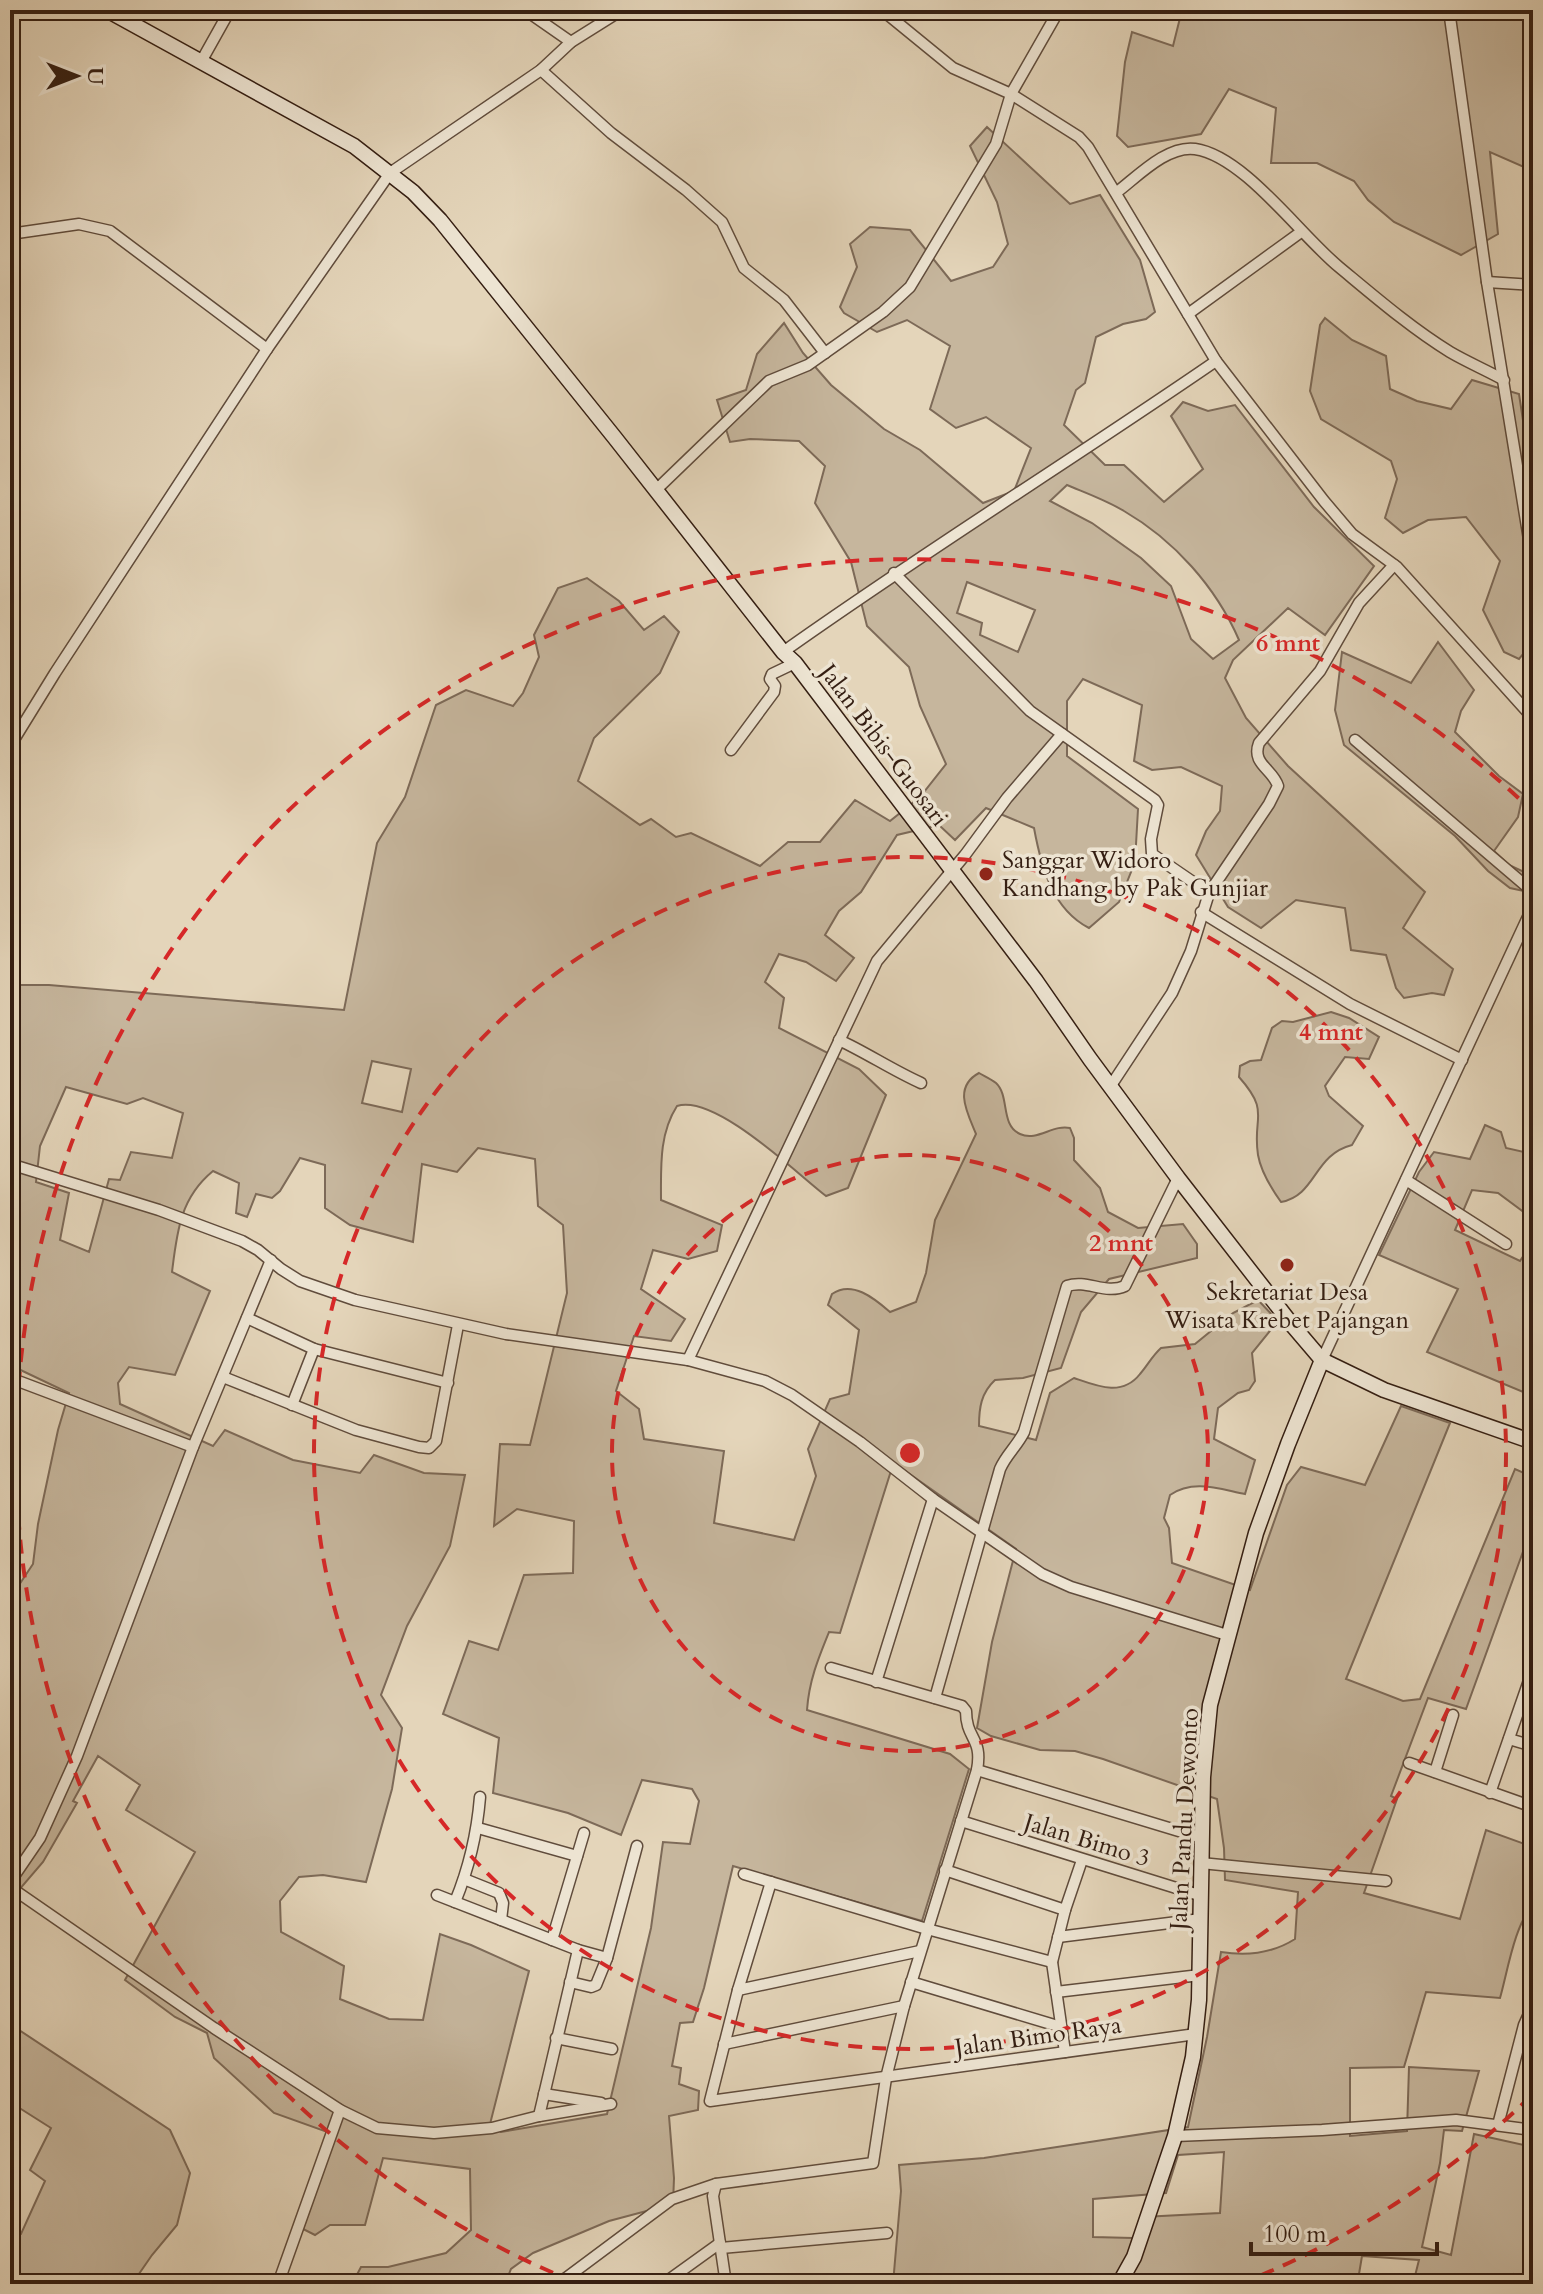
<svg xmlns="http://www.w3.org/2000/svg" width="1543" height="2294" font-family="Cardo,serif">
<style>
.green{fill:#c6b69d;stroke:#7d6a58;stroke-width:2;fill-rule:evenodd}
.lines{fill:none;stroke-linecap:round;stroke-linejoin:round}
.street-casing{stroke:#604c3c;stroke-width:13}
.secondary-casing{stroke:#341e12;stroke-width:17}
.street{stroke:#ede4d2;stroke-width:10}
.secondary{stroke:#ede4d2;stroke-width:14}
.ring{fill:none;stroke:#d62828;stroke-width:4;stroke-dasharray:14 10}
.poi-dot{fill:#8f2418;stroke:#ede4d2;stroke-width:3}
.labels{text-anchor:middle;stroke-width:7;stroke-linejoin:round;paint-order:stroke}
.street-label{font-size:24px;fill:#341e12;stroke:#ede4d2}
.poi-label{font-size:24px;fill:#341e12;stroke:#ede4d2;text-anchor:start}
.centre{fill:#d62828;stroke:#ede4d2;stroke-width:4}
.ring-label{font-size:24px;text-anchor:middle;font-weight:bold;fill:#d62828;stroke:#ede4d2;stroke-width:7;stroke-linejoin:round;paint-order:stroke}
</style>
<rect width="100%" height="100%" fill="#e4d5ba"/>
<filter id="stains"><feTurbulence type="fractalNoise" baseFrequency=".0025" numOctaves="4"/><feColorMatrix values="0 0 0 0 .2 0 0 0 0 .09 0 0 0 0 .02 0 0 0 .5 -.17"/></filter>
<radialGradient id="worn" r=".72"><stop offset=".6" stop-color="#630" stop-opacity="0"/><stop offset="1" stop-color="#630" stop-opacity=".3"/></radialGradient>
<g class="green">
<path d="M1182 10H1280L1284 17 1308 16 1311 10H1533V171L1490 152 1498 234 1461 255 1394 222 1368 200 1354 181 1317 163H1271L1276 108 1229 89 1201 134 1128 147 1117 136 1125 62 1132 32 1173 46Z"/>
<path d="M987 127 1070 204 1100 195 1140 260 1155 312 1146 319 1123 324 1096 337 1085 383 1076 390 1064 425 1105 465H1124L1164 502 1203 469 1171 416 1183 402 1208 411 1235 405 1314 507 1374 566 1325 635 1288 608 1233 660 1225 678 1246 718 1288 766 1425 892 1403 928 1453 969 1444 995 1432 993 1404 998 1396 988 1386 955 1351 950 1345 908 1296 900 1261 928 1228 907 1196 855 1206 831 1220 811 1222 786 1181 767 1152 770 1134 761 1142 705 1083 679 1067 701V756L1138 809 1135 862 1119 902 1089 928C1052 909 1041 866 1034 828L986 808 955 840 939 825 897 835 861 892 839 911 825 935 854 958 836 981 806 962 779 954 765 982 784 998 779 1028 859 1069 886 1095 848 1188 826 1196C795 1172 715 1094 677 1106 659 1134 661 1167 661 1200L722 1225 717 1251 688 1259 653 1250 641 1289 685 1319 671 1341 634 1336 616 1391 639 1409 644 1439 724 1451 714 1523 794 1540 816 1476 808 1449 830 1399 849 1394 859 1330 828 1305 832 1294C852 1280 874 1298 890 1312L916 1302 926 1273 935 1220 976 1134C967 1112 953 1087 979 1073 984 1076 991 1079 996 1083 1010 1096 1000 1125 1020 1134 1037 1142 1053 1124 1070 1128L1074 1138V1160L1100 1188 1108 1212 1138 1228 1183 1224 1197 1244V1258L1109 1279 1081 1312 1061 1368 1023 1378 995 1380C981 1393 979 1408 979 1426L1036 1440 1050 1393 1074 1378C1097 1386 1122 1397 1140 1374 1148 1365 1152 1356 1161 1348L1195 1344 1233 1313 1258 1300 1278 1321 1252 1353 1255 1381 1249 1390 1238 1393 1218 1408 1214 1439 1255 1460 1245 1494C1219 1489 1193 1479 1170 1495L1164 1518 1169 1528 1172 1563 1250 1590 1287 1485 1301 1467 1365 1485 1401 1406 1450 1423 1346 1679 1403 1701 1420 1699 1515 1469 1533 1477V1524L1466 1709 1428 1698 1391 1796 1397 1799 1364 1893 1460 1919 1486 1830 1533 1847V1906C1515 1922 1507 1974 1500 1998L1426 1992 1404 2067 1350 2068V2136L1407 2131 1409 2067 1479 2071 1462 2131 1444 2130 1440 2163 1422 2247 1451 2255 1474 2134 1533 2147V2282L1514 2274 1511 2284H1413L1419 2260 1362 2256 1359 2274 1351 2284H893L901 2191 899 2165 984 2158 1188 2127 1207 2037 1221 1952C1246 1956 1273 1953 1295 1939L1298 1892 1225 1880 1224 1848 1217 1799 1103 1759 1075 1751 1040 1750 991 1736 977 1728 992 1642 1016 1549 897 1465 890 1474 840 1633 829 1632C818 1659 809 1681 807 1710L950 1754 969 1769 922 1921 733 1866 704 1988 693 2022 680 2023 672 2066 681 2068 679 2084 699 2091 698 2110 669 2116 674 2178 673 2204 609 2221 533 2253 511 2269 505 2284H352L361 2267H388L446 2253 471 2230 470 2169 383 2158 365 2225H330L315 2235 303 2229 336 2135 274 2113 214 2058 207 2033 175 2017 125 1980 195 1852 126 1810 140 1785 98 1756 73 1801 77 1803 43 1862 13 1897 10 1895V1585L17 1588 33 1564 38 1524 58 1430 69 1393 10 1365V985H49L344 1010 377 843 405 797 436 705 466 690 513 706 523 693 539 657 534 635 558 588 587 578 619 601 644 630 664 616 679 632 660 673 594 738 578 781 640 825 651 819 676 837 691 833 760 866 788 842H820L855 800 890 821 920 797 946 764 920 706 909 667 867 626 851 562 815 503 825 466 799 441 750 439 730 442 717 400 746 390 757 354 784 323 803 353 831 385 884 429 920 450 983 503 1014 491 1031 448 986 417 956 428 930 409 950 346 907 320 877 332 844 313 840 307 857 267 850 244 870 227 910 230 951 281 993 267 1008 244 997 202 970 146ZM1067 485C1086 493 1106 500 1124 511 1174 540 1216 587 1239 640L1213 659 1191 639 1171 586 1141 558 1092 523 1050 501ZM967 582 1035 610 1018 652 980 635 982 623 957 613ZM372 1061 411 1069 402 1112 362 1103ZM66 1087 127 1104 143 1098 183 1113 172 1158 131 1152 120 1180 109 1179 89 1252 60 1240 69 1193 36 1182 40 1146ZM478 1148 535 1159 538 1206 563 1225 567 1293 530 1445 500 1444 494 1526 517 1509 574 1521 573 1573 524 1575 498 1650 469 1641 443 1714 499 1738 493 1793 568 1813 621 1835 642 1780 692 1789 699 1801 690 1844 663 1842 651 1928 607 2114 501 2132 490 2124 529 1971 471 1945 440 1934 423 2020 389 2019 340 1999 344 1966 281 1932 280 1901 299 1877 323 1875 366 1882 392 1789 402 1728 381 1695 407 1626 450 1546 465 1475 424 1473 374 1455 360 1473 293 1460 225 1430 213 1446 120 1404 118 1383 129 1367 175 1375 210 1291 172 1272C177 1232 180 1198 213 1171L239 1183 236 1213 247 1217 256 1194 272 1198 280 1191 300 1158 325 1165V1208L350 1225 413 1242 422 1164 457 1172ZM1224 2152 1220 2213 1142 2217 1133 2238 1093 2237V2199L1166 2193 1178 2155Z"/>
<path d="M1325 318 1352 340 1386 356 1390 389 1417 401 1451 409 1472 380 1519 394 1533 486V642L1519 659 1504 652 1483 610 1500 561 1466 517 1428 520 1403 533 1385 518 1397 479 1391 461 1321 419 1310 391 1320 325Z"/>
<path d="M1438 642 1474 690 1461 711 1455 732 1499 776 1523 794 1518 817 1494 851 1509 865 1533 876V893L1510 888 1488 871 1455 836 1344 745 1335 710 1342 652 1411 683Z"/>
<path d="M1331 1012 1349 1018 1379 1037 1369 1059 1345 1057 1325 1086 1329 1096 1363 1126 1352 1145C1313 1155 1317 1195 1281 1202 1271 1188 1261 1172 1258 1155 1252 1116 1271 1113 1239 1077L1240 1066 1250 1061 1261 1060 1272 1028 1282 1021 1293 1022Z"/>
<path d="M1485 1125 1501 1132 1506 1148 1533 1154V1219L1498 1193 1472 1190 1455 1230 1520 1261 1533 1241V1396L1427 1352 1458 1289 1379 1255 1419 1172 1434 1152 1470 1159Z"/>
<path d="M10 2024 170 2130 190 2173 177 2225 152 2255 132 2284H10V2232L21 2234 45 2181 30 2170 51 2128 10 2102Z"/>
</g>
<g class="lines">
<defs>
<g id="street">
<path d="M525 10 571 42"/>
<path d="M882 10 953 68 1011 94 1079 137 1088 147 1216 361 1324 501 1352 534 1397 567 1533 718"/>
<path d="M1449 10 1487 282 1533 564"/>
<path d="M202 60 230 10"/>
<path d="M541 70 611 133 686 190 722 222 744 268 784 300 825 353"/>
<path d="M1117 192C1137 177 1167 145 1195 149 1244 156 1300 235 1339 267 1374 296 1411 328 1450 352 1467 362 1486 370 1504 380"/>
<path d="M10 234 79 224 110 231 267 349"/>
<path d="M1487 282 1533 285"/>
<path d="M1188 314 1301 232"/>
<path d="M656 490 769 381 808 365 883 312 910 287 996 144 1011 94 1059 10"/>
<path d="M894 573 1030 711 1155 800 1158 805 1151 839 1152 854 1209 893"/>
<path d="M783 652C925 551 1072 460 1216 361"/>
<path d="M1355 740 1533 892"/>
<path d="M10 746 55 673 267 349 390 173 541 70 571 42 622 10"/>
<path d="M731 750 774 692 775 686 770 679 772 674 795 663"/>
<path d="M1201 912 1350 1004 1462 1060"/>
<path d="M839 1040C867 1053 892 1070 921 1083"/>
<path d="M1110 1087 1172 993 1191 951 1209 893 1269 804 1278 786C1273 769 1251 764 1259 743L1320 671 1359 603 1394 565"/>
<path d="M10 1164 159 1210 242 1241 258 1250 281 1269 300 1281 355 1300 506 1334 688 1360 765 1381 792 1395 860 1442 933 1499 1042 1574 1071 1587 1227 1635"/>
<path d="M1406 1180 1506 1244"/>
<path d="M247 1318 314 1349 448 1383"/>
<path d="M688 1360 877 961 965 855 1007 798 1062 734"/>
<path d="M1322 1360 1533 906"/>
<path d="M223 1377 356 1430 419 1447 429 1448 436 1441 458 1325"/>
<path d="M10 1378 193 1447"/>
<path d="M292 1405 314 1349"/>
<path d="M876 1682 933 1499"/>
<path d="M935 1698 1000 1469C1006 1455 1017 1446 1024 1432L1067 1286C1087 1279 1105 1295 1125 1286L1178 1178"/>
<path d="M1509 1739 1533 1746"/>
<path d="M1409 1763 1533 1807"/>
<path d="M977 1770 1202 1838"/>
<path d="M1435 1772 1453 1715"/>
<path d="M1490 1793 1533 1669"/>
<path d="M961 1821 1202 1896"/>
<path d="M478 1828 577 1856"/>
<path d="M1201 1863 1386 1881"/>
<path d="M945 1870 1065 1910"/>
<path d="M744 1874 927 1929 1052 1962"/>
<path d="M464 1879 499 1893 503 1903 501 1920"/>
<path d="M10 1882 40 1838 77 1756 193 1447 271 1260"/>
<path d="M771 1882 738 1990 920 1951"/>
<path d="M10 1887 214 2028 340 2110 377 2128 434 2133 492 2128 539 2116 611 2104"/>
<path d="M437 1895 578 1950 607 1958 637 1846"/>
<path d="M455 1902C469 1868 477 1834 480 1797"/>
<path d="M1058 1937 1201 1919"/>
<path d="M552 1940 584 1833"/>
<path d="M570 1982 591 1987 596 1985 607 1958"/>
<path d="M911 1982 1061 2027"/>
<path d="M738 1990 710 2101 1196 2034"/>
<path d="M1056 1992 1200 1975"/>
<path d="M556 2038 612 2049"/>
<path d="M724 2044 904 2006"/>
<path d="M1065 2052 1052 1962 1065 1910 1082 1860"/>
<path d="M544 2094 601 2103"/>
<path d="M539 2116 578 1950"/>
<path d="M1498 2125 1524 2025 1533 2005"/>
<path d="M1175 2136 1322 2130 1456 2120 1533 2130"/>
<path d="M716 2184 713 2196 726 2284"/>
<path d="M721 2248 887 2233"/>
<path d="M278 2284 340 2110"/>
<path d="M558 2284 672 2199 716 2184 873 2163 886 2078 904 2006 977 1770C983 1737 966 1740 966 1711L962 1706 831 1668"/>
<path d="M663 2284 720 2243"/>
</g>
<g id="secondary">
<path d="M107 10 354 146 413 192 440 220 615 438 783 652 795 663 1036 981 1090 1059 1178 1178 1293 1326 1322 1360 1384 1390 1533 1442"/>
<path d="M1119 2284 1134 2257 1175 2136 1193 2057 1199 2000 1203 1777 1210 1705 1256 1533 1288 1444 1322 1360"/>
</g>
</defs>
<use href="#street" class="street-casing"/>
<use href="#secondary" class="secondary-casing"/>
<use href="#street" class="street"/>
<use href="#secondary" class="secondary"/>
</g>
<g class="ring">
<circle cx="910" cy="1453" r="298"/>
<circle cx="910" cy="1453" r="596"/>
<path d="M1531 2096A894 894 0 0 1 1245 2282M575 2282A894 894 0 1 1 1531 810"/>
</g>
<g class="poi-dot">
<circle cx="986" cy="874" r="8"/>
<circle cx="1287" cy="1265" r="8"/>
</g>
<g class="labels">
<g class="street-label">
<text transform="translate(884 745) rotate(53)" y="8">Jalan Bibis-Guosari</text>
<text transform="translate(1184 1819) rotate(-87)" y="8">Jalan Pandu Dewonto</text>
<text transform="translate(1087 1840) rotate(17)" y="8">Jalan Bimo 3</text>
<text transform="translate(1038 2036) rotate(-8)" y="8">Jalan Bimo Raya</text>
</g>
<g class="poi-label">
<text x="1002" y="868">Sanggar Widoro<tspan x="1002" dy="28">Kandhang by Pak Gunjiar</tspan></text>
<text x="1287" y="1300" text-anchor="middle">Sekretariat Desa<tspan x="1287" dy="28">Wisata Krebet Pajangan</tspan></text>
</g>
</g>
<circle cx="910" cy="1453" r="12" class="centre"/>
<g class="ring-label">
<text x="1288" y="651">6 mnt</text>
<text x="1331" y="1040">4 mnt</text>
<text x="1121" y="1251">2 mnt</text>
</g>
<rect width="1543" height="2294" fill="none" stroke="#e4d5ba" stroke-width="40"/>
<rect x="12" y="12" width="1519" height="2270" fill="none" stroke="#341e12" stroke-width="4"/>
<rect x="20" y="20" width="1503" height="2254" fill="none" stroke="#341e12" stroke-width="2"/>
<g transform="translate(76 76) rotate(90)" stroke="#ede4d2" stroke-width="6" paint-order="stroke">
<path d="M0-6L14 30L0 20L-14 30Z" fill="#341e12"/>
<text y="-12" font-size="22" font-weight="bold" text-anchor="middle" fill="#341e12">U</text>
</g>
<path d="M1251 2242v12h186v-12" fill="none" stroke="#341e12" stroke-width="4"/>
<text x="1263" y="2242" font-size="24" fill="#341e12" stroke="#ede4d2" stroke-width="6" paint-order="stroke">100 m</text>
<rect width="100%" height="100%" filter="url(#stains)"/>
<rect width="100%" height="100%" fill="url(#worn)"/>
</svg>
